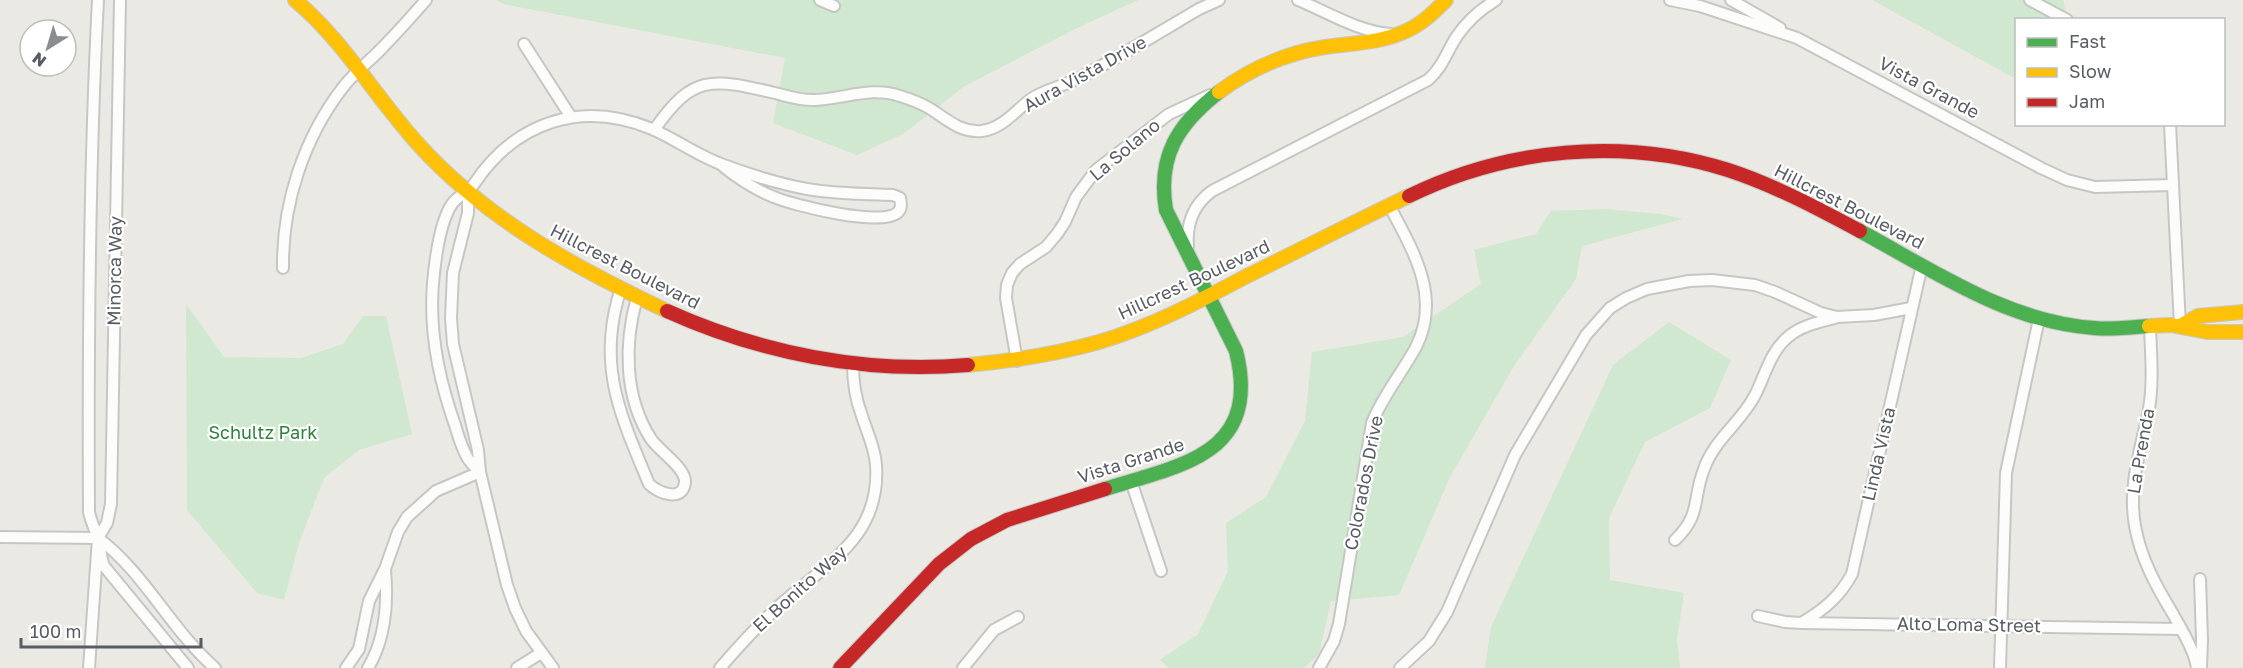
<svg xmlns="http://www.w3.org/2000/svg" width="2243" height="668" font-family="'Golos Text',sans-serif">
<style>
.green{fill:#d0e8cf}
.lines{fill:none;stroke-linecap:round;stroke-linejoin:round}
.street-casing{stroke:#c6c7c5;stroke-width:14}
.fast-casing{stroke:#c7c8c7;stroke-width:16}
.slow-casing{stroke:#c7c8c7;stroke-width:16}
.jam-casing{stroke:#c7c8c7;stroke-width:16}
.street{stroke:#fcfcfb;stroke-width:10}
.fast{stroke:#4caf50;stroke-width:14}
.slow{stroke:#ffc107;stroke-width:14}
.jam{stroke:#c62828;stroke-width:14}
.labels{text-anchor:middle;stroke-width:4.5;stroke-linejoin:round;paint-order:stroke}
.street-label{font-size:18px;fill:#595c62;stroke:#fff}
.park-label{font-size:18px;fill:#2e843b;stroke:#fff}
</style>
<rect width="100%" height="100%" fill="#eae9e3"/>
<g class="green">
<path d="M496 0H1138L1075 29 965 86 903 134 857 155 773 123 785 58 503 4Z"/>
<path d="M1872 0H2063L2068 19 2016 20V79Z"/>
<path d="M1605 209 1661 214 1683 219 1582 246 1576 279 1514 366 1450 477 1399 595 1331 601 1319 654 1304 668H1169L1160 660 1198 634 1228 571 1226 523 1266 497 1305 421 1312 352 1403 337 1481 284 1474 250 1536 234 1551 211Z"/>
<path d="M186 304 224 357 301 358 343 344 363 316H386L412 434 359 450 324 478 299 543 284 600 257 593 187 510Z"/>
<path d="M1669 322 1731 360 1710 408 1645 442 1609 518 1610 580 1684 593 1677 639 1680 668H1485L1491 627 1613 365Z"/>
</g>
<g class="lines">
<defs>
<g id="street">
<path d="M98 0C89 171 88 341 89 512 91 521 94 527 97 536 101 546 100 556 104 566L188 668"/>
<path d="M820 0 834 6"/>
<path d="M1298 0C1327 12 1359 32 1391 34"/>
<path d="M1670 0 1700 6 1797 38 2041 168 2067 180 2095 187 2173 185"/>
<path d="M1731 0 1780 28"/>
<path d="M2030 0 2067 20"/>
<path d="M524 44 571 117"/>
<path d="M2170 124 2180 326"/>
<path d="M654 130C693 74 711 78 775 93 787 96 801 101 815 100 844 99 871 86 900 96 910 99 920 103 929 108 947 119 960 133 982 131 1003 128 1015 111 1031 99 1046 89 1065 86 1081 77 1121 56 1160 32 1199 9L1219 0"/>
<path d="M468 193V213L453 273 451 318 453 344 478 450 480 472 507 585 515 608 526 631 553 668"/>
<path d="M1188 247C1186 224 1193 205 1212 191L1428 80C1443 67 1447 51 1457 36 1468 20 1481 9 1496 0"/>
<path d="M283 268C282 204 304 137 344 86 356 71 370 61 383 47 398 32 412 16 426 0"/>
<path d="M621 288C596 365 620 414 649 484 659 493 683 503 685 482 686 468 659 451 651 439 624 397 624 344 637 297"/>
<path d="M2150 327C2151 356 2154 385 2148 414 2140 452 2128 486 2135 526 2141 559 2156 586 2173 614 2182 631 2194 649 2197 668"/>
<path d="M1017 361 1006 298 1007 285 1012 273 1020 264 1046 247 1057 234 1065 222 1076 197 1096 170 1169 114 1210 95"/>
<path d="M480 472C475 467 469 462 466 455 461 446 458 435 455 425 439 380 429 331 433 283 435 261 439 223 452 204 458 195 468 193 474 184 516 121 582 100 652 129 675 139 697 155 721 164 748 174 779 184 807 189 836 194 864 194 893 195L900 198C901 202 902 207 899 211 887 229 792 205 774 197 753 189 736 177 719 163"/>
<path d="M1131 481 1161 571"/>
<path d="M0 537 98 538"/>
<path d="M98 538C145 573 171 630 215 668"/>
<path d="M1675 540C1702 514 1692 499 1704 469 1714 440 1740 423 1754 397 1765 377 1769 353 1788 337 1800 326 1819 322 1835 318"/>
<path d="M2200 579 2202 640 2201 668"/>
<path d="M1758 616 1785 622 1802 623 2181 629"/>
<path d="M1803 622C1825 609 1840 596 1852 574L1922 265"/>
<path d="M89 668 98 538 107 523 111 504 120 0"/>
<path d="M346 668 359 649 369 601 385 569 398 532 407 517 436 491 480 472"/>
<path d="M368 668C386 638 388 603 385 570"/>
<path d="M517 668 541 653"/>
<path d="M720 668C739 646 758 625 780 605 825 564 881 538 876 465 875 447 866 430 861 413 855 397 853 381 853 364"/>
<path d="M963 668 994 630 1018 617"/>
<path d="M1319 668 1334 641 1339 624 1372 423C1383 395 1402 373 1416 347 1442 296 1412 249 1389 205"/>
<path d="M1400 668 1429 641 1447 612 1515 455 1586 335 1610 308 1626 298 1647 289 1689 281 1712 280 1755 285 1775 292 1821 313 1837 317 1874 315 1911 308"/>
<path d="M2000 668 2006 473 2039 319"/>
</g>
<g id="fast">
<path d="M1860 231C1934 271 2008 322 2094 328 2112 330 2131 327 2149 326"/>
<path d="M1105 489C1182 465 1262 454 1236 351L1166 210C1157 156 1178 124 1219 92"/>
</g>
<g id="slow">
<path d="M295 0C344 41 376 98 419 145 487 220 576 268 667 311"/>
<path d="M1219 92C1250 69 1286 53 1325 47 1352 43 1381 43 1406 31 1422 24 1434 12 1446 0"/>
<path d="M2149 326 2171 325 2207 332H2243"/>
<path d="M2180 326 2198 316 2243 312"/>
<path d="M968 365C1012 361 1056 354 1099 342 1150 327 1198 302 1245 277 1300 250 1354 222 1409 196"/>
</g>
<g id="jam">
<path d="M1409 196C1507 148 1623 137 1728 170 1774 185 1817 208 1860 231"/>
<path d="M667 311C760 353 865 374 968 365"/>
<path d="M840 668 939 564 971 539 1007 520 1105 489"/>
</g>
</defs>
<use href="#street" class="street-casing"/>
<use href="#fast" class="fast-casing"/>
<use href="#slow" class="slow-casing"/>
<use href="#jam" class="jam-casing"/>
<use href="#street" class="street"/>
<use href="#fast" class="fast"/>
<use href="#slow" class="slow"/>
<use href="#jam" class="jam"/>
</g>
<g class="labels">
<g class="street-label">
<text transform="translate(1085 74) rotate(-29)" y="6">Aura Vista Drive</text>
<text transform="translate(1929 88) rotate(28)" y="6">Vista Grande</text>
<text transform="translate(1125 150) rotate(-40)" y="6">La Solano</text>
<text transform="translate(1849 207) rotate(27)" y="6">Hillcrest Boulevard</text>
<text transform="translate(625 267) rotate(27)" y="6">Hillcrest Boulevard</text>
<text transform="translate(115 271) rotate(-89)" y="6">Minorca Way</text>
<text transform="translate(1194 280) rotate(-25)" y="6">Hillcrest Boulevard</text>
<text transform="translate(2141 451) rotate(-80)" y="6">La Prenda</text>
<text transform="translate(1879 454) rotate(-77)" y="6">Linda Vista</text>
<text transform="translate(1131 461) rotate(-18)" y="6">Vista Grande</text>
<text transform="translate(1364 483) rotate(-79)" y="6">Colorados Drive</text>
<text transform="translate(800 589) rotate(-42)" y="6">El Bonito Way</text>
<text transform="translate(1969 625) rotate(1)" y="6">Alto Loma Street</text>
</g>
<g class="park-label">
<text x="263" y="439">Schultz Park</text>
</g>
</g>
<rect x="2015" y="18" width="210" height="108" fill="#ffffff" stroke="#bdbec0" stroke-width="1.5"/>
<rect x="2027" y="38" width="30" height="9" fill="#4caf50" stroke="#bdbec0" stroke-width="1.5"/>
<text x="2069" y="48" font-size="18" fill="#595c62">Fast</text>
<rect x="2027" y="68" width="30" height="9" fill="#ffc107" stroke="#bdbec0" stroke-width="1.5"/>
<text x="2069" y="78" font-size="18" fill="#595c62">Slow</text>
<rect x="2027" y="98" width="30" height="9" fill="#c62828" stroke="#bdbec0" stroke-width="1.5"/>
<text x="2069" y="108" font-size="18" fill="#595c62">Jam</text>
<g transform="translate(48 48) rotate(217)"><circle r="28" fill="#ffffff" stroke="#bdbec0" stroke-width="1.5"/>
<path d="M0-4.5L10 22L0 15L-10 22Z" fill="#8c8d8f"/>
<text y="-9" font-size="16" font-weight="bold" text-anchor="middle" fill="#595c62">N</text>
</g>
<path d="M21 638v9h180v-9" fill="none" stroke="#595c62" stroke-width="3"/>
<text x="30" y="638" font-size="18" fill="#595c62" stroke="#ffffff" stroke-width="4.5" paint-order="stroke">100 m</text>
</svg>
